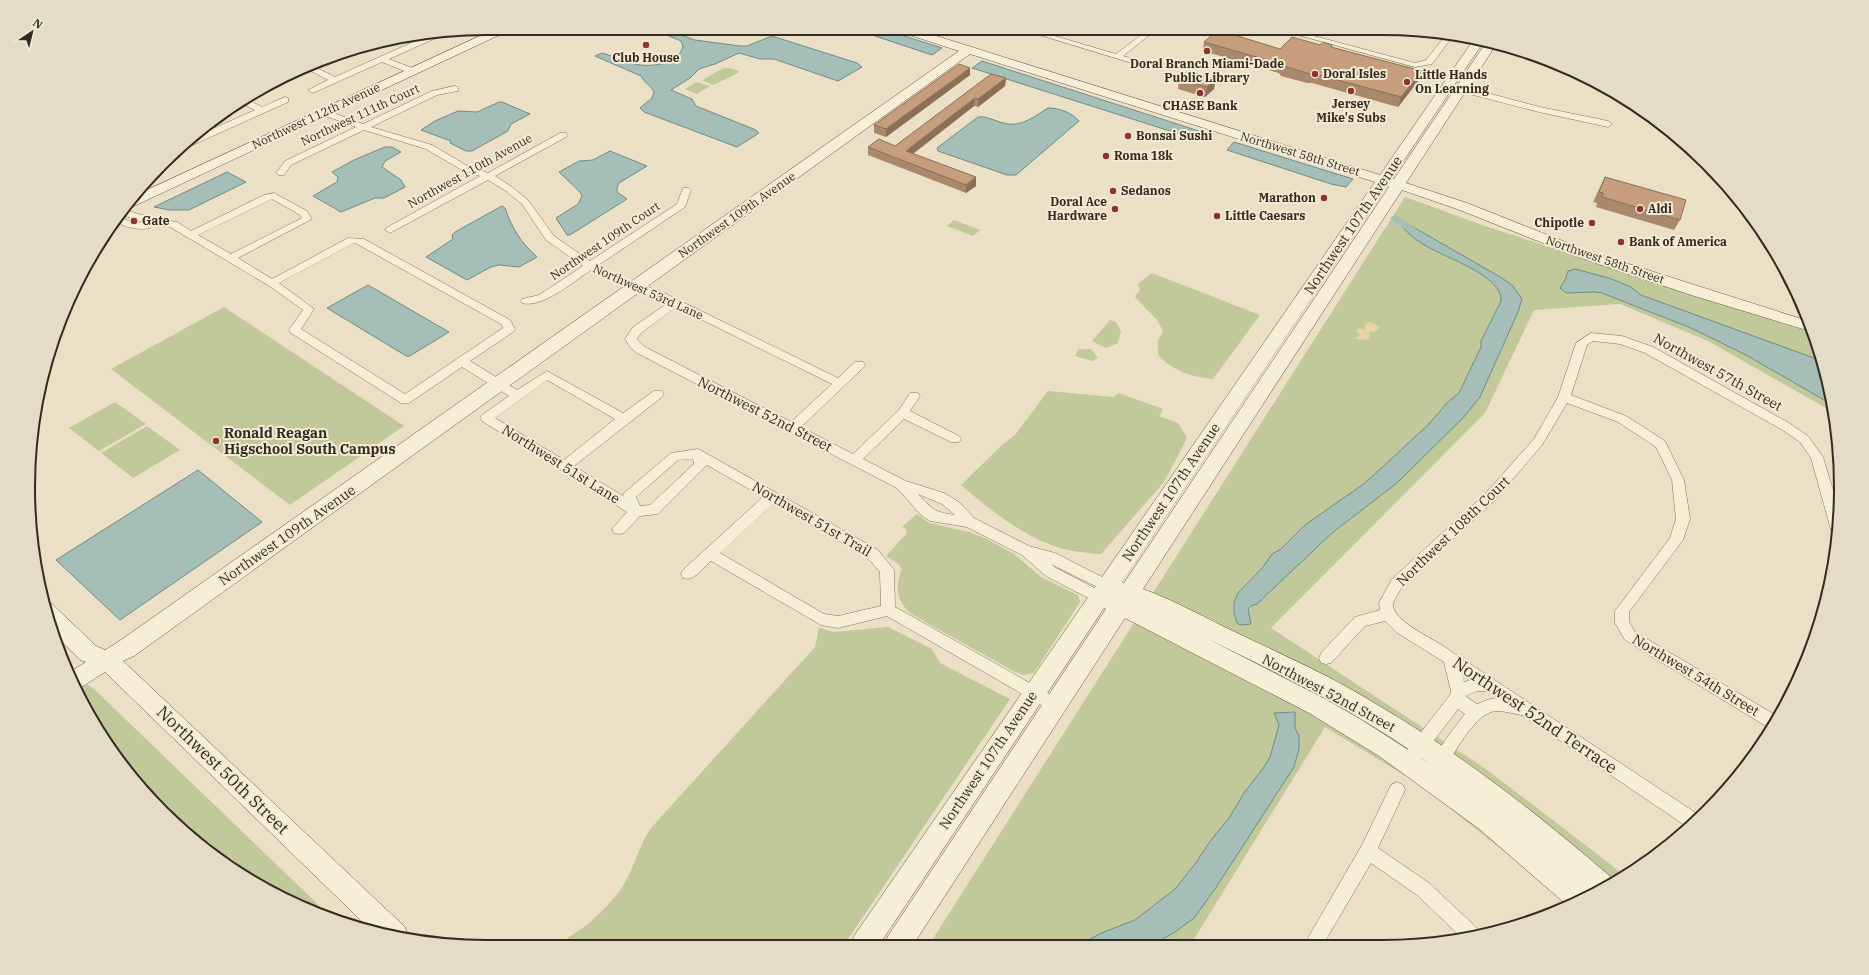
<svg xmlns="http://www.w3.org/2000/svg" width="1869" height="975" font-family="'IBM Plex Serif',serif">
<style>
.green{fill:#c1c89a}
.sand{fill:#e5d5a4}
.water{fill:#a6beb8;stroke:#6e8c85}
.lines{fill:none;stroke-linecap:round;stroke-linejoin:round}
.canal{fill:#a6beb8;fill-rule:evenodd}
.street-casing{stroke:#84735c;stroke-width:1}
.secondary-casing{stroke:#66543f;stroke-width:1}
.street{fill:#f6eed7;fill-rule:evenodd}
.secondary{fill:#f6eed7;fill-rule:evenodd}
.wall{fill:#aa886c}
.shaded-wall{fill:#8b6f58}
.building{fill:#c69e7d;stroke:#8b6f58}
.poi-dot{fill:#8f3331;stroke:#f3ebd4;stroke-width:1.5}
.labels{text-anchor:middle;stroke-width:4;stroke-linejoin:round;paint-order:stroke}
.far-poi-label{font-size:12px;font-weight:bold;fill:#352a1f;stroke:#f3ebd4;text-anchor:start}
.far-street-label{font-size:12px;fill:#352a1f;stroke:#f3ebd4}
.street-label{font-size:14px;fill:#352a1f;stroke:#f3ebd4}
.poi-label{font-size:14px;font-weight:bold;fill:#352a1f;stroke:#f3ebd4;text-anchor:start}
.near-street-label{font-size:17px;fill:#352a1f;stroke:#f3ebd4}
.rim{fill:none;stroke:#352a1f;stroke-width:2}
</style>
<rect width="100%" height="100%" fill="#ebe0c5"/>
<g class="green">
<path d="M724 68H730L739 71 738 73 713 85 703 81 704 79Z"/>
<path d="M697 82 710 86 697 94 685 89Z"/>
<path d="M1405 197 1488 227 1814 333 1817 340 1833 412 1708 341 1620 304 1534 310 1485 413 1271 628 1486 769 1610 864 1624 876 1568 906 1557 893 1419 784 1325 727 1191 944 929 945Z"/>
<path d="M954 220 980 230 973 236 947 226Z"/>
<path d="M1152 273 1260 315 1213 379C1191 377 1173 371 1158 355V341L1163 331 1157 320 1135 297 1140 290 1138 284Z"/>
<path d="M224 307 404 426 290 505 111 369Z"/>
<path d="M1110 320 1116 322 1121 331 1118 343 1106 348 1092 341Z"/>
<path d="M1079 349H1091L1098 358 1092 361 1075 356Z"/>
<path d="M1048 391 1113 397 1119 393 1163 409 1159 416 1178 423 1187 438 1164 482 1101 554C1089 553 1076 552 1064 549 1027 540 989 509 961 485L1003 444 1015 435Z"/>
<path d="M115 402 146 424 99 451 69 428Z"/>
<path d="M147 426 180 450 133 478 101 453Z"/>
<path d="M917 514 929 523 969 532 987 539 1014 554 1041 577 1078 595 1080 602 1034 673 1024 675 1015 672 911 614C896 600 895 587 902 569L897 563 886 556 907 533 906 529 902 527Z"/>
<path d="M888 627 932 649 940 663 1010 699 844 945 559 946C569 935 579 932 589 923 600 914 612 901 621 889 634 870 638 847 651 828L815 647 819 628 834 632Z"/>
<path d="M88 685 94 689 332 918 284 900 208 852 142 791 105 743 77 689 81 686Z"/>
</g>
<path class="sand" d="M1370 322 1380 327 1376 331 1369 332 1370 339 1361 340 1355 338 1360 335 1356 330 1359 328 1365 330V324Z"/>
<g class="water">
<path d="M649 28H661L695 40 740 46H747L772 36 857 63 862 67 838 81 774 59H760L739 53 715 64 699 69 690 78 671 90 692 99 696 106 756 130 759 133 737 147 644 112 640 108 652 98 654 92C651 85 644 83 641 76L595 56 602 53C613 56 624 61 635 64 651 68 679 64 683 46L681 41Z"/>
<path d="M851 28H879L942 48 932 55Z"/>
<path d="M982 61 1202 132 1195 139 972 68Z"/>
<path d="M499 102H502L530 114 511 124 508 131 472 151H466L450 143 451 141 421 130 435 121 458 111 477 112Z"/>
<path d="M1048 108C1060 108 1072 113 1079 121L1016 175H1007L938 151 937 148 978 117C986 116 993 120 1000 122 1019 129 1032 118 1048 108Z"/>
<path d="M1234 142 1353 179 1346 187 1331 184 1227 150Z"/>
<path d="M385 147H392L401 152 385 161 382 167 401 180 405 187 384 198H375L341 212 313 196 337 182 338 177 332 172 354 160Z"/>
<path d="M610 151 647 166 619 183 617 188V192L627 199 570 235H567L556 218 578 204 582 196 580 192 559 172 579 161 593 160Z"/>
<path d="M227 172 246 182 189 210H169L154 207Z"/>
<path d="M502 206 505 208C511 227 522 244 537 257L519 267 499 265 491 267 467 280 426 257 453 239 452 235 455 232Z"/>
<path d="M1401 220 1502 278 1513 286 1522 299 1518 312 1480 397 1463 418 1397 483 1332 533 1257 604 1251 606 1248 609 1251 624 1240 625 1237 623 1234 613V602L1238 593 1263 567 1272 554 1281 549 1305 525 1365 483 1428 425 1447 403 1459 393 1481 347V341L1501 301C1503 276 1446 258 1428 247 1418 242 1404 231 1398 221Z"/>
<path d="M1575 269 1609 278 1631 287 1641 295 1822 361 1831 404 1746 355 1691 328 1602 293 1594 292 1566 293 1560 288 1565 280 1568 271Z"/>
<path d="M368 285 449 332 408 357 327 308Z"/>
<path d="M198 470 262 522 120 620 56 560Z"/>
<path d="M1295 712V728L1299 736V749L1294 767 1215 889 1194 918 1175 932 1154 944H1082L1099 934 1135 920 1175 889 1195 864 1211 840 1229 818 1244 793 1264 767 1270 757 1279 725 1274 713Z"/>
</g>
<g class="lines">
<path class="canal" d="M1395 215 1415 228 1417 230 1415 232H1409L1392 220 1390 218Z"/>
<defs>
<g id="street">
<path d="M574 28H589C586 32 577 32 574 28Z"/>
<path d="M1020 29H1031L1116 54 1149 29H1157L1123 56 1148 63V67H1145Z"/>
<path d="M1276 29H1288L1415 63 1426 60 1446 35 1453 36 1432 64 1415 67Z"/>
<path d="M443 32V35L389 59 415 69V73H409L382 62 315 92 312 93 308 90 328 80 305 68 311 65 335 77 433 33Z"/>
<path d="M455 86 458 87V91L437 95 371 127 432 145 466 165 488 173 560 133H566L567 135 566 137 495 176 512 187 528 200 554 236 590 261 677 204 683 188H689L691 190 685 207 597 266 638 285 658 290 838 378 855 362H863L865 365 863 368 801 427 853 454 899 410 910 393H918L920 396 910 411 959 436 961 439 959 442H951L904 419 863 459 906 481 944 493 959 502 974 518 1029 546 1055 553 1112 582 1114 586 1112 590 1107 592 1051 564 1056 568 1104 593 1106 597 1104 601 1099 603 1094 601 1046 576 1022 555 967 527 930 521 921 515 897 488 637 353 630 347 625 339 633 327 668 303 651 295 631 290 591 270C574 281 542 309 522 303L521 301 522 299 539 295 583 266 546 240 522 204 506 191 488 180 390 233 385 230 386 228 480 176 460 169 426 149 364 130 291 165 284 175H278L276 173 285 161 356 127 320 114V110H326L363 124 432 91ZM676 307 832 384 791 422 645 347 637 339 641 333ZM918 494 942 504 955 515C934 512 933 510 918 494Z"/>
<path d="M1461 86 1540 107 1608 121 1612 124 1608 127 1539 112 1458 91V87Z"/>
<path d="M285 97 288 98V102L186 148H181L190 139 255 110 239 102 245 98 262 107Z"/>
<path d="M274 193 307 211 312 219 238 258 272 279 348 238 364 239 510 320 515 329 513 332 470 361 517 390 547 371 623 413 654 391H662L664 394 662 397 574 466 623 496 624 493 671 453 698 449 702 451 878 550 894 570 895 607 1060 700 1063 705 1060 710 1055 712 1050 710 887 616 838 628 821 625 711 561C703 568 694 582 683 578L681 574 683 570 763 497 707 465 658 514 640 516 624 533 619 534 614 533 612 529 627 512 482 421 480 418 482 415 509 396 462 367 409 403H401L291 333 289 330 303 310 268 285 170 227 150 224 151 226 150 228C138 231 124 226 114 222L122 211 126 210 151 218 177 222 191 231 264 195ZM272 199 300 215 302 218 231 254 198 235ZM125 216 145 223 129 221 119 217ZM354 243 357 244 501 324 503 328 405 394 301 329 314 309 279 283ZM547 380 615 419 564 460 495 418ZM693 459 694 464 650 505 640 506 636 497 678 460ZM774 503 868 558 880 572 881 606 838 616 824 614 720 553Z"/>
<path d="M1591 333 1622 336 1653 347 1789 423 1808 436 1823 457 1840 513 1837 535 1833 534 1831 530 1811 458 1800 442 1781 429 1645 353 1620 344 1593 341 1587 345 1571 395 1626 416 1665 441 1684 480 1690 519 1683 540 1629 612V622L1635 632 1777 716 1769 728 1625 640 1615 623V611L1670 538 1676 519 1672 480 1656 447 1618 422 1567 403 1542 445 1494 501 1402 587C1399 592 1394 599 1393 604 1392 620 1428 636 1440 644L1699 815 1686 826 1522 715C1512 714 1500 709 1491 712 1472 719 1454 754 1444 769L1438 771 1432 769 1430 764 1448 736 1465 714 1458 709 1413 768 1407 770 1401 768 1399 763 1401 758 1450 695 1451 691 1444 662 1396 632 1385 621 1365 626 1331 663 1326 664 1321 663 1319 658 1321 653 1355 617 1380 610 1379 603 1392 579 1484 495 1534 439 1558 397 1576 343ZM1462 674 1470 680 1464 682ZM1477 691H1486L1497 698 1490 699 1477 704 1465 696Z"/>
<path d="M1397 782 1403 785 1405 790 1378 848 1429 883 1478 929 1480 933 1462 938 1417 895 1371 863 1324 943H1305L1362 845 1391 785Z"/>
</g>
<g id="secondary">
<path d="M497 28H512L510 30 132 207 124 208 134 196Z"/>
<path d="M893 28H911L1380 175 1474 39 1484 41 1392 178 1394 179 1487 41 1497 43 1406 183 1467 203 1588 251 1808 321 1813 332 1691 295 1578 257 1457 209 1402 190 1143 589C1176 601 1207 619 1239 634 1285 656 1333 677 1376 704 1461 754 1538 814 1612 878L1614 882 1591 894 1590 893 1591 894 1568 906 1478 828 1379 756 1309 713 1125 618 913 945H884L888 936 1106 609 1104 608 879 945H850L854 936 1375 182 970 54 134 656 123 661 405 927 408 938 373 932 105 672 77 690 68 673 86 662 80 660 52 631 43 602 52 604 96 646 105 650 118 642 959 51 894 30ZM1387 186 1389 187 1124 583 1122 582ZM1206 638C1282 675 1358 712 1427 762L1360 719 1325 699Z"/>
</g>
</defs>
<use href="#street" class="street-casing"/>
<use href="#secondary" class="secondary-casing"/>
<use href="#street" class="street"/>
<use href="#secondary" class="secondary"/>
</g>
<g class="wall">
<path d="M1204 42 1280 49 1331 47 1422 71 1419 80 1398 107 1312 83H1307L1281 76 1279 73 1203 51Z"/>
<path d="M970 75 886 137 874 133V125Z"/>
<path d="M1006 78 1005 86 978 107 974 106 913 154 976 177V186L966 193 868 155V147L895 146Z"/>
<path d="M1179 79 1214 89 1205 97 1178 89Z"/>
<path d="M1605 177 1680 220 1674 230 1596 207 1597 203 1593 202 1600 187Z"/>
</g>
<g class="shaded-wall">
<path d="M970 68V75L886 137V129Z"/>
<path d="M1422 71 1419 80 1398 107 1401 97Z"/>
<path d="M1006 78 1005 86 978 107V99Z"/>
<path d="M1216 79 1214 89 1205 97 1207 87Z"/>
<path d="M975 98 974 106 906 159V151Z"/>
<path d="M976 177V186L966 193V185Z"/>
</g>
<g class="building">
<path d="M1218 30 1280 49 1292 37 1320 45 1323 42 1332 45 1331 47 1422 71 1401 97 1315 74H1310L1284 66 1281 64 1204 42Z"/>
<path d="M959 64 970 68 886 129 874 125Z"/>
<path d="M1188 71 1216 79 1207 87 1179 79Z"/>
<path d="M991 74 1006 78 978 99 975 98 906 151 976 177 966 185 868 147 879 139 895 146Z"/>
<path d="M1605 177 1686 200 1680 220 1602 197 1603 193 1599 192Z"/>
</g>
<g class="poi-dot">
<circle cx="646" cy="45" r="4"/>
<circle cx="1207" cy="51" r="4"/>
<circle cx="1315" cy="74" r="4"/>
<circle cx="1407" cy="82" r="4"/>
<circle cx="1351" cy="91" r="4"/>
<circle cx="1200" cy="93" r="4"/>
<circle cx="1128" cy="136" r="4"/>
<circle cx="1106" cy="156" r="4"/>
<circle cx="1113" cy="191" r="4"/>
<circle cx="1324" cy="198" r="4"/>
<circle cx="1115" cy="209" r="4"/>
<circle cx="1640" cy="209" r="4"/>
<circle cx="1217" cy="216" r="4"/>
<circle cx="134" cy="221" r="4"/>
<circle cx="1592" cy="223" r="4"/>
<circle cx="1621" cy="242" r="4"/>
<circle cx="216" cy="441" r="4"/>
</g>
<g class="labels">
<g class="far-poi-label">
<text x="646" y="62" text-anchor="middle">Club House</text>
<text x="1207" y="68" text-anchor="middle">Doral Branch Miami-Dade<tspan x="1207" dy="14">Public Library</tspan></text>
<text x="1323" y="78">Doral Isles</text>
<text x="1415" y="79">Little Hands<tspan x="1415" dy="14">On Learning</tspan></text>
<text x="1351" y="108" text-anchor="middle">Jersey<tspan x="1351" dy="14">Mike's Subs</tspan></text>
<text x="1200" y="110" text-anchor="middle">CHASE Bank</text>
<text x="1136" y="140">Bonsai Sushi</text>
<text x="1114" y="160">Roma 18k</text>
<text x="1121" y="195">Sedanos</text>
<text x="1316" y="202" text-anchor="end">Marathon</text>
<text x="1107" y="206" text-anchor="end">Doral Ace<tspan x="1107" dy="14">Hardware</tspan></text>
<text x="1648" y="213">Aldi</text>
<text x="1225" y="220">Little Caesars</text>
<text x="142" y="225">Gate</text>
<text x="1584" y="227" text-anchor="end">Chipotle</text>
<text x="1629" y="246">Bank of America</text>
</g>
<g class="far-street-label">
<text transform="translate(360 115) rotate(-25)" y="4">Northwest 111th Court</text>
<text transform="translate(316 116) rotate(-25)" y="4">Northwest 112th Avenue</text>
<text transform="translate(1300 154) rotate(17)" y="4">Northwest 58th Street</text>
<text transform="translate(470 171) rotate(-29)" y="4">Northwest 110th Avenue</text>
<text transform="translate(737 215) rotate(-35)" y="4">Northwest 109th Avenue</text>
<text transform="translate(605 241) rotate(-34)" y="4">Northwest 109th Court</text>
<text transform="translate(1605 260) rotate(19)" y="4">Northwest 58th Street</text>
<text transform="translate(648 292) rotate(24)" y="4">Northwest 53rd Lane</text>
</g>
<g class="street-label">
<text transform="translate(1353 225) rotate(-56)" y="5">Northwest 107th Avenue</text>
<text transform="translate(1718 372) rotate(29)" y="5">Northwest 57th Street</text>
<text transform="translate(765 414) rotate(27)" y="5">Northwest 52nd Street</text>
<text transform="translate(561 464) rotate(32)" y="5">Northwest 51st Lane</text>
<text transform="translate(1171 492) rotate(-56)" y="5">Northwest 107th Avenue</text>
<text transform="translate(812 519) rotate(30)" y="5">Northwest 51st Trail</text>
<text transform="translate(1453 531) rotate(-44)" y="5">Northwest 108th Court</text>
<text transform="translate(287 535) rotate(-35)" y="5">Northwest 109th Avenue</text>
<text transform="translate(1696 675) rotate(31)" y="5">Northwest 54th Street</text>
<text transform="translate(1329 693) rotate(28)" y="5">Northwest 52nd Street</text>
<text transform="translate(988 760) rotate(-56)" y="5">Northwest 107th Avenue</text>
</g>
<g class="poi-label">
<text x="224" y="438">Ronald Reagan<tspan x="224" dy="16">Higschool South Campus</tspan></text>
</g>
<g class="near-street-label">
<text transform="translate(1535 715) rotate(34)" y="6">Northwest 52nd Terrace</text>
<text transform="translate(223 770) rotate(44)" y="6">Northwest 50th Street</text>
</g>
</g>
<path d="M0 0H1869V975H0ZM487 35H1382A452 452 0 0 1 1834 487V488A452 452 0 0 1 1382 940H487A452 452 0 0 1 35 488V487A452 452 0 0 1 487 35Z" fill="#e4dcc6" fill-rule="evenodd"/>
<path class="rim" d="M487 35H1382A452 452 0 0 1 1834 487V488A452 452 0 0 1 1382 940H487A452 452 0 0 1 35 488V487A452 452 0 0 1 487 35Z"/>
<g transform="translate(32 32) rotate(35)" stroke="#f3ebd4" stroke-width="3" paint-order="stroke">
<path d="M0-3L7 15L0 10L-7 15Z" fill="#352a1f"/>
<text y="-6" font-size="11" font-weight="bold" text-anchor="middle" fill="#352a1f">N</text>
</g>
</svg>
